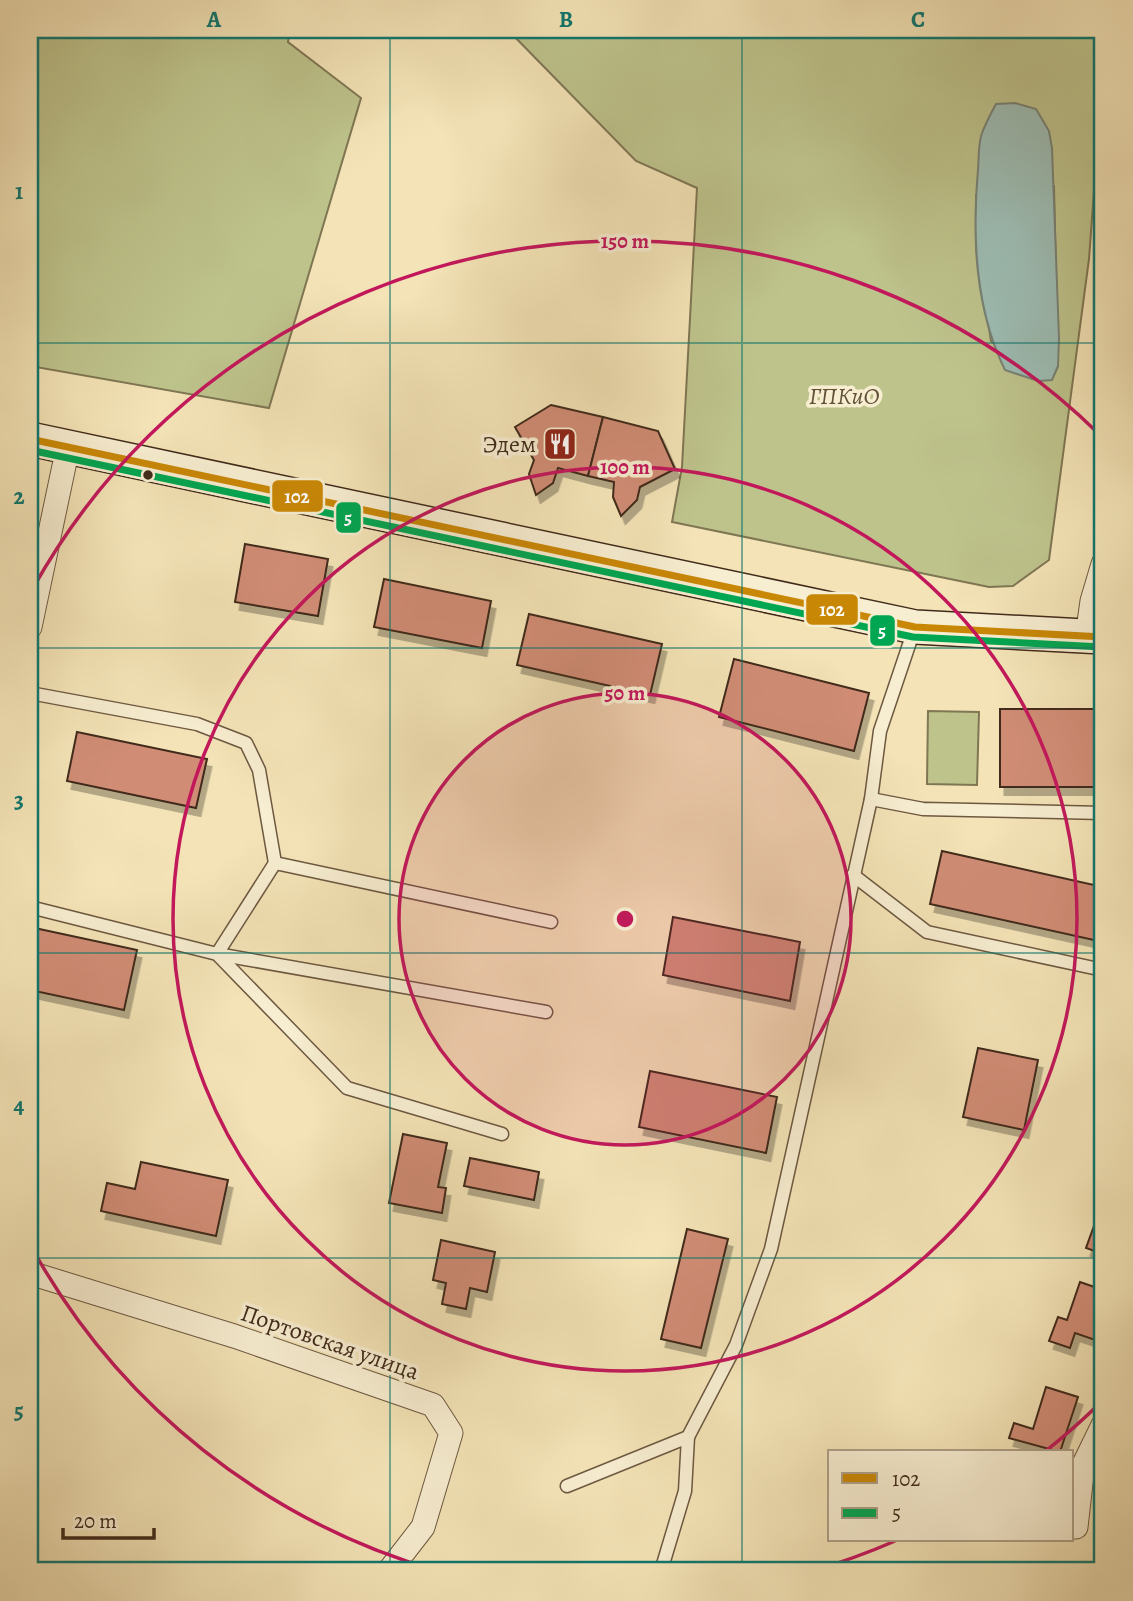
<svg xmlns="http://www.w3.org/2000/svg" width="1133" height="1601" font-family="Alegreya,serif">
<style>
.green{fill:#bec38c;stroke:#7f7653;stroke-width:2;fill-rule:evenodd}
.water{fill:#9dbdb4;stroke:#788276;stroke-width:2}
.building{fill:#d08c74;stroke:#402a1a;stroke-width:2;filter:url(#shadow)}
.lines{fill:none;stroke-linecap:round;stroke-linejoin:round}
.lane-casing{stroke:#6d5841;stroke-width:15}
.street-casing{stroke:#6d5841;stroke-width:25}
.secondary-casing{stroke:#402a1a;stroke-width:36}
.lane{stroke:#f7edd0;stroke-width:12}
.street{stroke:#f7edd0;stroke-width:23}
.secondary{stroke:#f7edd0;stroke-width:33}
.bus-1-casing{stroke:#f7edd0;stroke-width:12}
.bus-2-casing{stroke:#f7edd0;stroke-width:12}
.bus-1{stroke:#c98706;stroke-width:7}
.bus-2{stroke:#00a651;stroke-width:7}
.grid{fill:none;stroke:#0f766e;stroke-width:2;stroke-opacity:0.55}
.ring{fill:none;stroke:#c2185b;stroke-width:3.5}
.bus-dot{fill:#402a1a;stroke:#f7edd0;stroke-width:2.5}
.labels{text-anchor:middle;stroke-width:7;stroke-linejoin:round;paint-order:stroke}
.park-label{font-size:24px;font-style:italic;fill:#605036;stroke:#f7edd0}
.poi-label{font-size:24px;fill:#402a1a;stroke:#f7edd0;text-anchor:end}
.street-label{font-size:24px;fill:#402a1a;stroke:#f7edd0}
.centre{fill:#c2185b;stroke:#f7edd0;stroke-width:3.5}
.ring-label{font-size:21px;text-anchor:middle;font-weight:bold;fill:#c2185b;stroke:#f7edd0;stroke-width:7;stroke-linejoin:round;paint-order:stroke}
.line-badge{stroke:#f7edd0;stroke-width:2.5}
.badge-label{font-size:19px;text-anchor:middle;font-weight:bold;fill:#fff}
.neatline{fill:none;stroke:#0f766e;stroke-width:2.5}
.grid-label{font-size:23px;text-anchor:middle;font-weight:bold;fill:#0f766e}
</style>
<defs>
<filter id="shadow"><feDropShadow dx="4.5" dy="8" stdDeviation="0" flood-color="#0004"/></filter>
</defs>
<rect width="100%" height="100%" fill="#f3e3b6"/>
<filter id="stains"><feTurbulence type="fractalNoise" baseFrequency=".00286" numOctaves="4"/><feColorMatrix values="0 0 0 0 .2 0 0 0 0 .09 0 0 0 0 .02 0 0 0 .5 -.17"/></filter>
<radialGradient id="worn" r=".72"><stop offset=".6" stop-color="#630" stop-opacity="0"/><stop offset="1" stop-color="#630" stop-opacity=".3"/></radialGradient>
<g class="green">
<path d="M30 30H290L288 42 361 98 269 408 30 366Z"/>
<path d="M508 30H1103V124L1098 136 1089 259 1049 560 1013 586 989 587 672 522 682 467 697 188 636 161ZM1054 186 1058 366 1052 379 1038 381 991 341 976 249V195Z"/>
<path d="M928 711 979 712 977 785 927 784Z"/>
</g>
<path class="water" d="M1015 103 1036 109 1049 131 1052 148 1059 338 1058 366 1052 380 1038 381 1005 370C975 309 972 238 978 170 979 159 978 144 982 133 986 123 991 113 996 104Z"/>
<g class="building">
<path d="M551 405 603 417 588 476 558 468 553 483 536 495 529 474 534 460 515 427Z"/>
<path d="M603 417 658 431 675 469 640 487 637 500 621 516 613 497 614 482 588 476Z"/>
<path d="M245 544 328 559 318 616 235 602Z"/>
<path d="M384 579 491 601 482 648 374 627Z"/>
<path d="M529 614 662 644 650 695 517 665Z"/>
<path d="M734 659 869 693 854 751 719 717Z"/>
<rect x="1000" y="709" width="103" height="78"/>
<path d="M77 732 207 759 196 808 67 781Z"/>
<path d="M942 851 1103 887V942L930 904Z"/>
<path d="M673 917 800 942 790 1001 663 975Z"/>
<path d="M30 927 137 950 124 1010 30 990Z"/>
<path d="M978 1048 1038 1060 1024 1130 963 1117Z"/>
<path d="M650 1071 777 1097 766 1153 639 1127Z"/>
<path d="M403 1134 447 1143 438 1187 446 1188 442 1213 389 1203Z"/>
<path d="M470 1158 539 1172 534 1200 464 1186Z"/>
<path d="M141 1162 228 1180 216 1236 101 1211 107 1183 135 1189Z"/>
<path d="M1103 1201V1254L1086 1248Z"/>
<path d="M687 1229 728 1239 701 1348 661 1339Z"/>
<path d="M441 1240 495 1252 487 1292 470 1288 466 1309 442 1304 446 1283 433 1280Z"/>
<path d="M1080 1282 1103 1290V1334L1101 1342 1075 1333 1070 1348 1049 1341 1058 1317 1067 1320Z"/>
<path d="M1046 1387 1078 1397 1060 1452 1009 1438 1014 1423 1033 1429Z"/>
</g>
<g class="lines">
<defs>
<g id="lane">
<path d="M30 693 197 724 246 743 259 770 275 863"/>
<path d="M871 799 923 809 1103 813"/>
<path d="M853 875 927 932 1103 970"/>
<path d="M30 907 217 954 347 1088 502 1134"/>
<path d="M546 1012 217 954 275 863 551 922"/>
<path d="M567 1486 688 1437 736 1345 771 1249 871 799 880 731 915 627"/>
<path d="M661 1571 685 1491 688 1437"/>
</g>
<g id="street">
<path d="M30 627 68 447"/>
<path d="M1087 637 1092 601 1103 564"/>
<path d="M30 1273 234 1336 433 1405 451 1433 423 1527 389 1571"/>
<path d="M1076 1527 1083 1466 1103 1425"/>
</g>
<path id="secondary" d="M30 439 915 627 1103 637"/>
</defs>
<use href="#lane" class="lane-casing"/>
<use href="#street" class="street-casing"/>
<use href="#secondary" class="secondary-casing"/>
<use href="#lane" class="lane"/>
<use href="#street" class="street"/>
<use href="#secondary" class="secondary"/>
<defs>
<path id="bus-1" d="M30 439 915 627 1103 637"/>
<path id="bus-2" d="M30 450 913 637 1102 647"/>
</defs>
<use href="#bus-1" class="bus-1-casing"/>
<use href="#bus-2" class="bus-2-casing"/>
<use href="#bus-1" class="bus-1"/>
<use href="#bus-2" class="bus-2"/>
</g>
<path class="grid" d="M390 30V1571M742 30V1571M30 343H1103M30 648H1103M30 953H1103M30 1258H1103"/>
<circle cx="625" cy="919" r="226" fill="#c2185b" fill-opacity=".12"/>
<g class="ring">
<circle cx="625" cy="919" r="226"/>
<circle cx="625" cy="919" r="452"/>
<path d="M1100 1403A678 678 0 0 1 1047 1450M895 1541A678 678 0 0 1 812 1571M438 1571A678 678 0 0 1 32 1248M32 590A678 678 0 0 1 1100 435"/>
</g>
<defs>
<symbol id="restaurant-square" viewBox="-11 -11 22 22"><rect x="-9" y="-9" width="18" height="18" rx="4" fill="#8f2418" stroke="#f7edd0"/><path d="M-5-6h1v4h1v-4h1v4h1v-4h1v5L-1.5 .5V6h-2V.5L-5-1ZM5-6V6H3V1.5H1.5Q1.5-4 5-6Z" fill="#fff"/></symbol>
</defs>
<g fill-rule="evenodd">
<use href="#restaurant-square" x="541" y="425" width="38" height="38"/>
</g>
<circle class="bus-dot" cx="148" cy="475" r="6"/>
<g class="labels">
<g class="park-label">
<text x="844" y="404">ГПКиО</text>
</g>
<g class="poi-label">
<text x="536" y="452">Эдем</text>
</g>
<g class="street-label">
<text transform="translate(330 1342) rotate(19)" y="8">Портовская улица</text>
</g>
</g>
<circle cx="625" cy="919" r="10" class="centre"/>
<g class="ring-label">
<text x="625" y="248">150 m</text>
<text x="625" y="474">100 m</text>
<text x="625" y="700">50 m</text>
</g>
<g class="line-badge">
<rect x="271" y="479" width="53" height="34" rx="7" fill="#c98706"/>
<rect x="335" y="501" width="27" height="33" rx="7" fill="#00a651"/>
<rect x="805" y="593" width="54" height="33" rx="7" fill="#c98706"/>
<rect x="869" y="614" width="27" height="33" rx="7" fill="#00a651"/>
</g>
<g class="badge-label">
<text x="297" y="503">102</text>
<text x="348" y="524">5</text>
<text x="832" y="616">102</text>
<text x="882" y="637">5</text>
</g>
<rect width="1133" height="1601" fill="none" stroke="#f3e3b6" stroke-width="77"/>
<rect x="828" y="1450" width="245" height="91" fill="#f7edd0" stroke="#ae9f87" stroke-width="2"/>
<rect x="842" y="1473" width="35" height="10" fill="#c98706" stroke="#ae9f87" stroke-width="2"/>
<text x="892" y="1486" font-size="21" fill="#402a1a">102</text>
<rect x="842" y="1508" width="35" height="10" fill="#00a651" stroke="#ae9f87" stroke-width="2"/>
<text x="892" y="1520" font-size="21" fill="#402a1a">5</text>
<path d="M63 1528v10h91v-10" fill="none" stroke="#402a1a" stroke-width="3.5"/>
<text x="74" y="1528" font-size="21" fill="#402a1a" stroke="#f7edd0" stroke-width="5" paint-order="stroke">20 m</text>
<rect x="38" y="38" width="1056" height="1524" class="neatline"/>
<g class="grid-label">
<text x="214" y="27">A</text>
<text x="566" y="27">B</text>
<text x="918" y="27">C</text>
<text x="19" y="199">1</text>
<text x="19" y="504">2</text>
<text x="19" y="808">3</text>
<text x="19" y="1113">4</text>
<text x="19" y="1418">5</text>
</g>
<rect width="100%" height="100%" filter="url(#stains)"/>
<rect width="100%" height="100%" fill="url(#worn)"/>
</svg>
